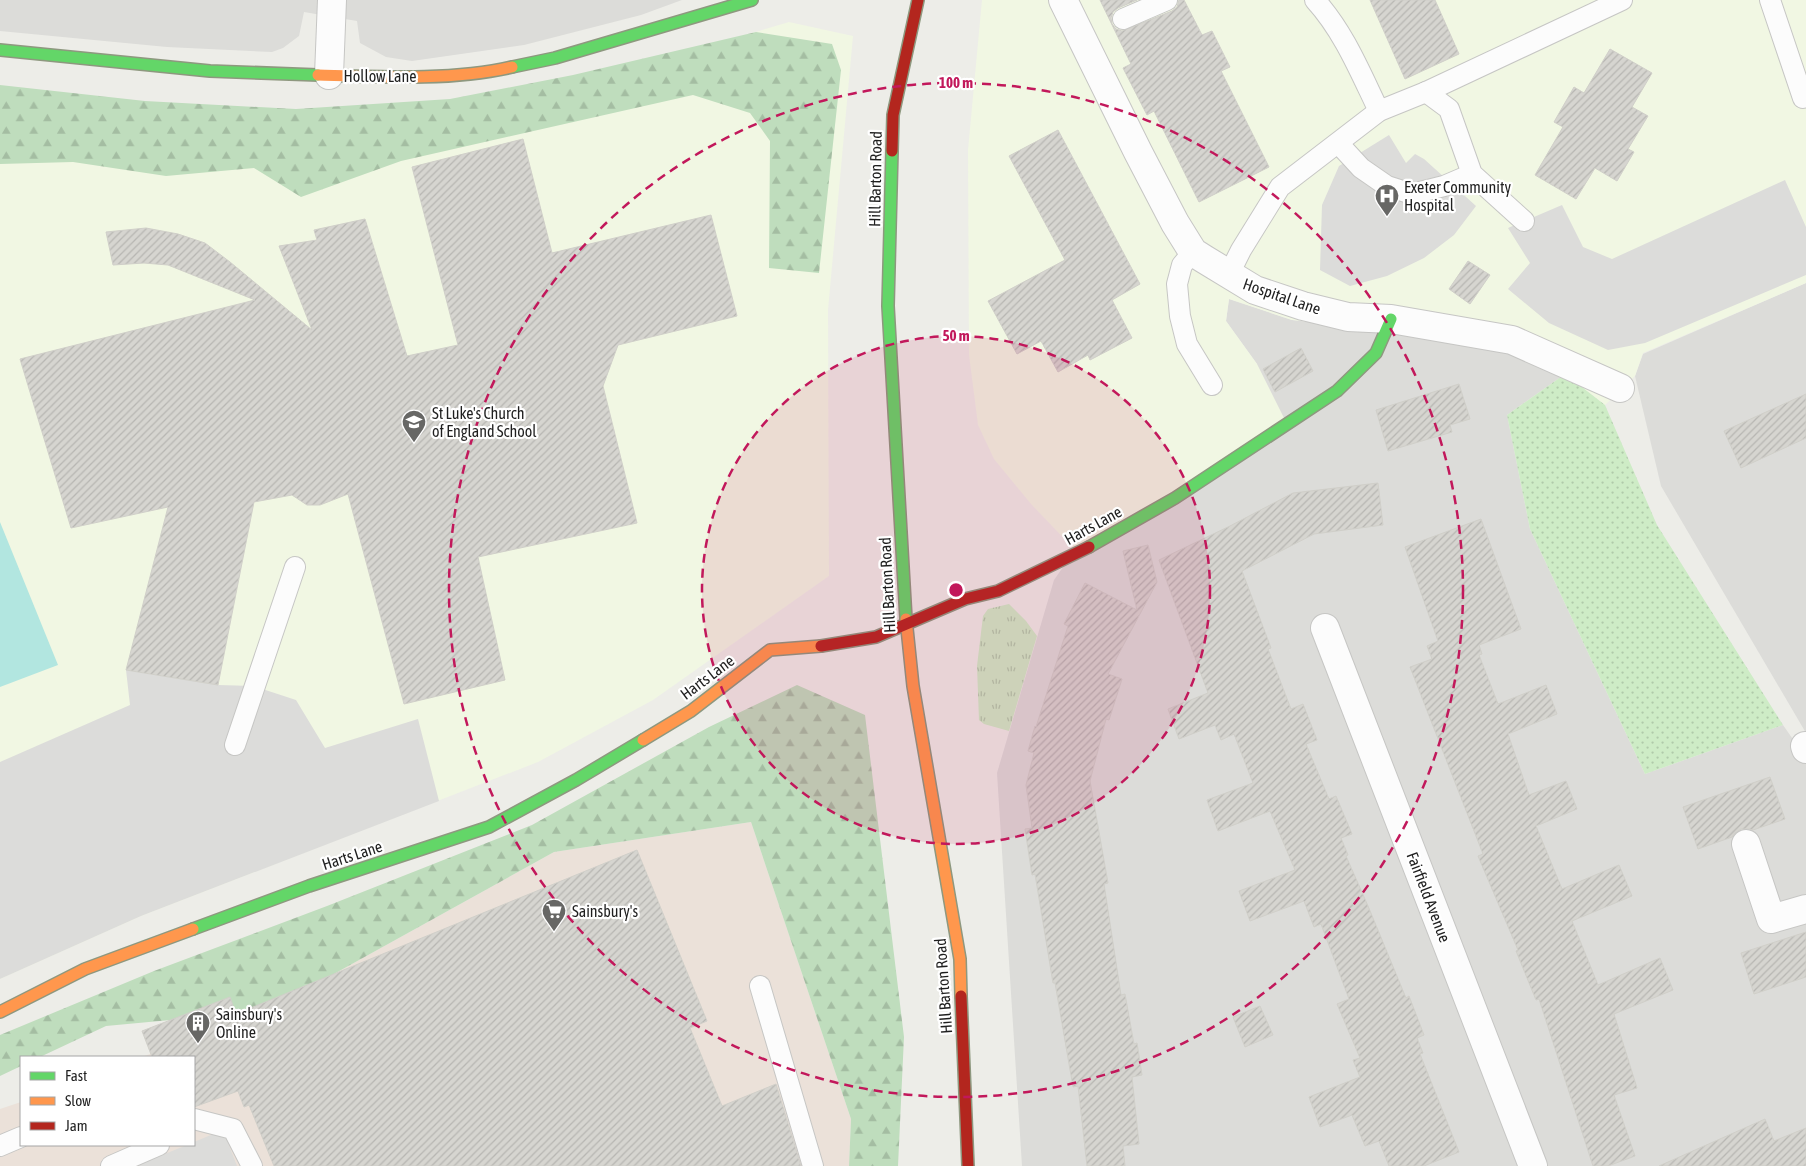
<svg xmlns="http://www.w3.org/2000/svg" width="1806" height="1166" font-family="'Asap Condensed',sans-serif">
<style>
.residential{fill:#dcdcd9}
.commercial{fill:#ebe1d9}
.education{fill:#f1f7e3}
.grass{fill:url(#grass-tufts)}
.forest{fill:url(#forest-firs)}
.garden{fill:url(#garden-dots)}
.pitch{fill:#b2e6e0}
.parking{fill:#dcdcda}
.building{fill:url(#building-hatch);stroke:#d0cfc9}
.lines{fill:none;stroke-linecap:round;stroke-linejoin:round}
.lane-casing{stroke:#c6c6c4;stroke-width:22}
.street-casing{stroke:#c6c6c4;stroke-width:30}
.fast-casing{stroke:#8e987f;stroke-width:14}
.slow-casing{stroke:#8e987f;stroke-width:14}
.jam-casing{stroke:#8e987f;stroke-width:14}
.lane{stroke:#fcfcfc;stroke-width:20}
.street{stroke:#fcfcfc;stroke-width:28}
.fast{stroke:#63d668;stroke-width:11}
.slow{stroke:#ff974d;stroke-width:11}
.jam{stroke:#b3261e;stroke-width:11}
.ring{fill:none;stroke:#c2185b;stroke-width:2.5;stroke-dasharray:9 6}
.labels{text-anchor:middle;stroke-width:4.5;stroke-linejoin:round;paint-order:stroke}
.street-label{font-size:16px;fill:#1f1f1f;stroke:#fff}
.poi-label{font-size:16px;fill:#1f1f1f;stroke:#fff;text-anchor:start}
.centre{fill:#c2185b;stroke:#fff;stroke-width:2.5}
.ring-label{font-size:15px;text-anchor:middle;font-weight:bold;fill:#c2185b;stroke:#fff;stroke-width:4.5;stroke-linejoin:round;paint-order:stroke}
</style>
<defs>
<pattern id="grass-tufts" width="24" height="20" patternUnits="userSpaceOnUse" patternTransform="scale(1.25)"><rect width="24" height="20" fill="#ceecc6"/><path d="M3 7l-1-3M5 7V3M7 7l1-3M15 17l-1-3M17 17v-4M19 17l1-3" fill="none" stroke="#b0caaa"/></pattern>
<pattern id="forest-firs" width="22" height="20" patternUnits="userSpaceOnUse" patternTransform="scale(1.25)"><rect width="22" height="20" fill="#bfddbd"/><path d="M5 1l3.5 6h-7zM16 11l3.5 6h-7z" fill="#a4bda2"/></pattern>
<pattern id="garden-dots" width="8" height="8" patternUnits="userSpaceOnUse" patternTransform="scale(1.25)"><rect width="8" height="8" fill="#ceecc6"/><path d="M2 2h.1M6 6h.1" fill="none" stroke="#b0caaa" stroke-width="1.8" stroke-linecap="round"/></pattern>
<pattern id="building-hatch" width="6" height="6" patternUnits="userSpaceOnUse" patternTransform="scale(1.25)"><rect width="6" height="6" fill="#d6d5d0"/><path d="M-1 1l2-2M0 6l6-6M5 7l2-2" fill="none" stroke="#b7b6b2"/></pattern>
</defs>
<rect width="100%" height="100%" fill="#edede8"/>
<g class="residential">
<path d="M0 0H682L641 15 524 45 412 61 386 57 360 43 357 21 304 12 299 36 283 48 272 52 167 47 0 31Z"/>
<path d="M1806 283V733L1661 486 1635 376 1643 354Z"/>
<path d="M1229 299 1292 320 1365 328 1504 352 1565 374 1507 415 1530 529 1645 774 1783 725 1806 758V1166H1022L997 773 1054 580 1075 550 1257 364 1226 321Z"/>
</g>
<path class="commercial" d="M751 822 851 1119 849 1166H0V1109L21 1102V1145H194V1057H142L267 1011 554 852Z"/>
<g class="education">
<path d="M982 0H1806V283L1643 353 1635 376 1605 405 1565 374 1504 352 1365 328 1292 320 1229 299 1226 321 1257 364 1290 430 1075 550 1031 504 994 459 978 425 969 355 968 150Z"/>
<path d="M789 22 853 36 828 310 829 576 653 700 538 762 141 916 0 979V111L495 110Z"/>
</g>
<path class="grass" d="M1009 604 1026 621 1037 636 1009 731 984 724 979 720 977 666 983 616 988 609Z"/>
<g class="forest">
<path d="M756 32 832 44 841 70 819 273 769 268 770 141 750 113 693 95 401 161 301 197 254 168 166 176 73 162 0 164V85L145 101 296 109 450 99 573 75Z"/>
<path d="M797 685 865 715 904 1037 898 1166H849L851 1119 751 822 554 852 267 1011 106 1026 40 1057H21V1066L0 1076V1035L154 971 327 906 532 825 709 727Z"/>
</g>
<path class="garden" d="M1565 374 1605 405 1657 525 1783 725 1645 774 1530 529 1507 415Z"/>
<path class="pitch" d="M0 522 58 665 0 687Z"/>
<g class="parking">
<path d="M1389 135 1406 163 1415 154 1424 159 1476 206 1454 235 1424 258 1387 276 1350 286 1320 270 1322 205 1339 166Z"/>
<path d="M1785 180 1806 227V275L1645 343 1608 350 1549 323 1508 289 1530 263 1508 228 1562 205 1583 247 1612 259Z"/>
<path d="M126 670 218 685 253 686 296 700 325 748 418 719 439 801 141 916 0 979V762L130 705Z"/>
<path d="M223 1130 237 1166H135L187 1145H194V1142Z"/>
</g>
<g class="building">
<path d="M1100 0H1137L1118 8 1113 12 1111 18 1112 24 1116 29 1122 31 1172 11 1177 7 1179 0H1184L1202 35 1212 31 1230 67 1221 71 1269 167 1199 202 1154 111 1147 115 1123 68 1131 64Z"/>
<path d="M1370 0H1435L1459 54 1405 79Z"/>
<path d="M1610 49 1652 73 1632 107 1648 116 1628 149 1634 152 1617 181 1595 168 1576 199 1535 175 1563 127 1554 122 1574 87 1584 93Z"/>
<path d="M1058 130 1140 284 1112 300 1132 338 1090 360 1088 355 1058 372 1041 341 1017 354 988 301 1065 260 1009 156Z"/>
<path d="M523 139 552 253 711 215 737 316 618 345 603 386 637 523 478 557 505 680 404 704 348 494 320 505H307L292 495 254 502 218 685 126 670 168 507 71 528 20 359 255 300 168 265 144 263 113 265 106 232 146 228 178 234 205 243 230 262 312 330 279 246 317 240 314 230 365 219 407 356 458 345 412 167Z"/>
<path d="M1468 261 1490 275 1470 304 1449 289Z"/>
<path d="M1301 348 1313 371 1275 392 1263 369Z"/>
<path d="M1459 384 1470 419 1450 425 1452 432 1388 451 1376 410Z"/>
<path d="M1806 394V438L1741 468 1724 431Z"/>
<path d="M1378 483 1383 525 1314 534 1242 571 1271 648 1268 649 1291 709 1303 704 1317 740 1306 744 1329 799 1336 796 1352 834 1341 838 1348 855 1346 856 1368 906 1406 998 1409 996 1424 1035 1417 1038 1423 1053 1420 1054 1459 1152 1424 1166H1389L1379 1141 1365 1146 1352 1115 1320 1127 1309 1097 1360 1077 1353 1060 1360 1058 1337 1004 1349 999 1321 924 1314 927 1304 901 1250 921 1239 891 1295 870 1270 811 1218 831 1207 800 1253 783 1234 734 1221 740 1215 725 1179 739 1168 709 1208 693 1159 560 1230 526 1293 493Z"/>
<path d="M1481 519 1521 629 1479 645 1482 654 1479 655 1498 704 1546 685 1557 714 1508 734 1529 795 1566 781 1577 809 1536 826 1562 889 1619 865 1632 896 1572 921 1598 985 1660 958 1673 990 1614 1014 1637 1088 1614 1095 1635 1156 1608 1166H1593L1539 999 1536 1000 1516 951 1518 950 1478 856 1483 854 1410 667 1432 659 1427 646 1438 641 1405 547Z"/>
<path d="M1148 545 1157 582 1108 674 1122 679 1109 720 1106 719 1090 781 1108 883 1104 884 1121 995 1125 994 1134 1044 1137 1043 1142 1075 1132 1077 1139 1144 1123 1146 1125 1166H1087L1078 1086 1073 1087 1055 983H1053L1035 874 1032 875 1025 829 1032 828 1026 785 1034 753 1028 751 1035 726 1036 727 1068 626 1064 624 1085 583 1137 610 1123 551Z"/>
<path d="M1770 777 1785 819 1753 830 1749 829H1741L1735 833 1732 837 1698 849 1683 807Z"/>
<path d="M637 850 707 1021 690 1028 722 1106 776 1084 801 1166H274L249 1105 244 1107 238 1091 194 1107V1057H152L142 1031 230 997 236 1014Z"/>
<path d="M1806 932V977L1754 994 1741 953Z"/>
<path d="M1260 1006 1273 1035 1245 1047 1233 1017Z"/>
<path d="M1765 1119 1774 1141 1806 1128V1166H1659Z"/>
</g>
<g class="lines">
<defs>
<g id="lane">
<path d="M1315 0C1344 32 1360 72 1379 111"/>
<path d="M1770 0 1803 98"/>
<path d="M1123 19 1167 0"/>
<path d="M1426 92 1449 109 1472 174 1524 221"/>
<path d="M1338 143 1361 168 1387 186 1412 194 1444 186 1472 174"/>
<path d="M1193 252 1182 265 1177 284 1180 316 1187 344 1212 385"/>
<path d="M1228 276 1241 250 1280 187 1379 111 1426 92 1622 0"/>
<path d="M235 745 295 567"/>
<path d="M760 986 813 1166"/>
<path d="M194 1119 233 1129 252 1166"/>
<path d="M0 1146 21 1137"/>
<path d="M111 1166 159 1145"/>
</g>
<g id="street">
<path d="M1063 0 1138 152 1175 223 1193 252 1204 259 1255 290 1303 306 1348 317 1391 319 1512 340 1620 388"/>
<path d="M329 75 332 0"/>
<path d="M1325 628 1533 1166"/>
<path d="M1805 746 1806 749"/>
<path d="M1746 844 1771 919 1806 909"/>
</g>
<g id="fast">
<path d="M0 50 210 71 318 75"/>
<path d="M512 67 555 58 752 0"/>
<path d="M892 151 888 306 906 619"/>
<path d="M1089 547 1175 498 1337 391 1376 353 1391 319"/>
<path d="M193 929 309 886 489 827 576 780 643 740"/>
</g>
<g id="slow">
<path d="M318 75C380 77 452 81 512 67"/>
<path d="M906 619 913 686 960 959 961 996"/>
<path d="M643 740 691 711 770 650 821 646"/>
<path d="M0 1012 85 969 193 929"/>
</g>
<g id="jam">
<path d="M892 151 893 115 918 0"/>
<path d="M821 646 876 637 965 599 998 591 1089 547"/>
<path d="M961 996 968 1166"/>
</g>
</defs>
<use href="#lane" class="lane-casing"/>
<use href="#street" class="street-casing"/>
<use href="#fast" class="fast-casing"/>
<use href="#slow" class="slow-casing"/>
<use href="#jam" class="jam-casing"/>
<use href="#lane" class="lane"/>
<use href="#street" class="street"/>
<use href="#fast" class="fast"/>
<use href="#slow" class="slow"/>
<use href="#jam" class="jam"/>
</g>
<circle cx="956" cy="590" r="254" fill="#c2185b" fill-opacity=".12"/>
<g class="ring">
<circle cx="956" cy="590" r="254"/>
<circle cx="956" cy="590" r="507"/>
</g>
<defs>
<symbol id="hospital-pin" viewBox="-11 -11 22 30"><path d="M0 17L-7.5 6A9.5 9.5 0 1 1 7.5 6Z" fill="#676765" stroke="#fff"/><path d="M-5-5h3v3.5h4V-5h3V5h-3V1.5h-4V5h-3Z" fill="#fff"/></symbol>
<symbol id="school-pin" viewBox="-11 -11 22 30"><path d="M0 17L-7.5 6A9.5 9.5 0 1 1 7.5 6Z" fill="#676765" stroke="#fff"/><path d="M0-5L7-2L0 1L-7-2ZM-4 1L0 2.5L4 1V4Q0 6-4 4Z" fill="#fff"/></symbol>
<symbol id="supermarket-pin" viewBox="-11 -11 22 30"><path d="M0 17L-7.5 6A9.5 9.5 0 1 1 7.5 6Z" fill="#676765" stroke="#fff"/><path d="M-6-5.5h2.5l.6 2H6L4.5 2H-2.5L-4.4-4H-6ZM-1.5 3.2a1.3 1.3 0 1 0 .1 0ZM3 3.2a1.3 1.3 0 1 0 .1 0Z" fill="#fff"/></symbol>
<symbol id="building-pin" viewBox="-11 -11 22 30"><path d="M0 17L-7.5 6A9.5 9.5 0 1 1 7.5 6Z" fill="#676765" stroke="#fff"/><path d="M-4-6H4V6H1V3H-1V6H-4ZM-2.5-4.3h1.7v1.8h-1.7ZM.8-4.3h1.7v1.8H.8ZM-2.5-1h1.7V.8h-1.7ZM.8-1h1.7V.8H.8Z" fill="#fff"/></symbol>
</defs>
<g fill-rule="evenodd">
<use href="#hospital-pin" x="1373" y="182" width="28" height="38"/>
<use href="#school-pin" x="400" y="408" width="28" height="38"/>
<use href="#supermarket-pin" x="540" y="897" width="28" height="38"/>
<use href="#building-pin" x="184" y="1009" width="28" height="38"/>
</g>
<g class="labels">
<g class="street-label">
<text x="380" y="82">Hollow Lane</text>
<text transform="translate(875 179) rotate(-89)" y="6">Hill Barton Road</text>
<text transform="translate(1282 296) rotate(19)" y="6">Hospital Lane</text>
<text transform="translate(1093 525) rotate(-29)" y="6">Harts Lane</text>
<text transform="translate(887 585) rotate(-93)" y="6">Hill Barton Road</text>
<text transform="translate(707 677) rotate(-37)" y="6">Harts Lane</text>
<text transform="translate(352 855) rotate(-18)" y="6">Harts Lane</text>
<text transform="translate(1429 897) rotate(69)" y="6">Fairfield Avenue</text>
<text transform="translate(943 986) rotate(-94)" y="6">Hill Barton Road</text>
</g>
<g class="poi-label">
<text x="1404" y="193">Exeter Community<tspan x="1404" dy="18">Hospital</tspan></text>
<text x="432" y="419">St Luke's Church<tspan x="432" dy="18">of England School</tspan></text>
<text x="572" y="917">Sainsbury's</text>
<text x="216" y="1020">Sainsbury's<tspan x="216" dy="18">Online</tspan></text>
</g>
</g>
<circle cx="956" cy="590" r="8" class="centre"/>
<g class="ring-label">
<text x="956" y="88">100 m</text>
<text x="956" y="341">50 m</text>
</g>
<rect x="20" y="1056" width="175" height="90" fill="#ffffff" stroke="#a5a5a5"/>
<rect x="30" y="1072" width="25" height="8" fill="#63d668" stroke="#a5a5a5"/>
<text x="65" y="1081" font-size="15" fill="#1f1f1f">Fast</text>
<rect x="30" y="1097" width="25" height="8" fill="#ff974d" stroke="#a5a5a5"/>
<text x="65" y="1106" font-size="15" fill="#1f1f1f">Slow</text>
<rect x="30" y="1122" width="25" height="8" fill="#b3261e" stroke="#a5a5a5"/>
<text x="65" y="1131" font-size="15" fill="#1f1f1f">Jam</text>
</svg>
